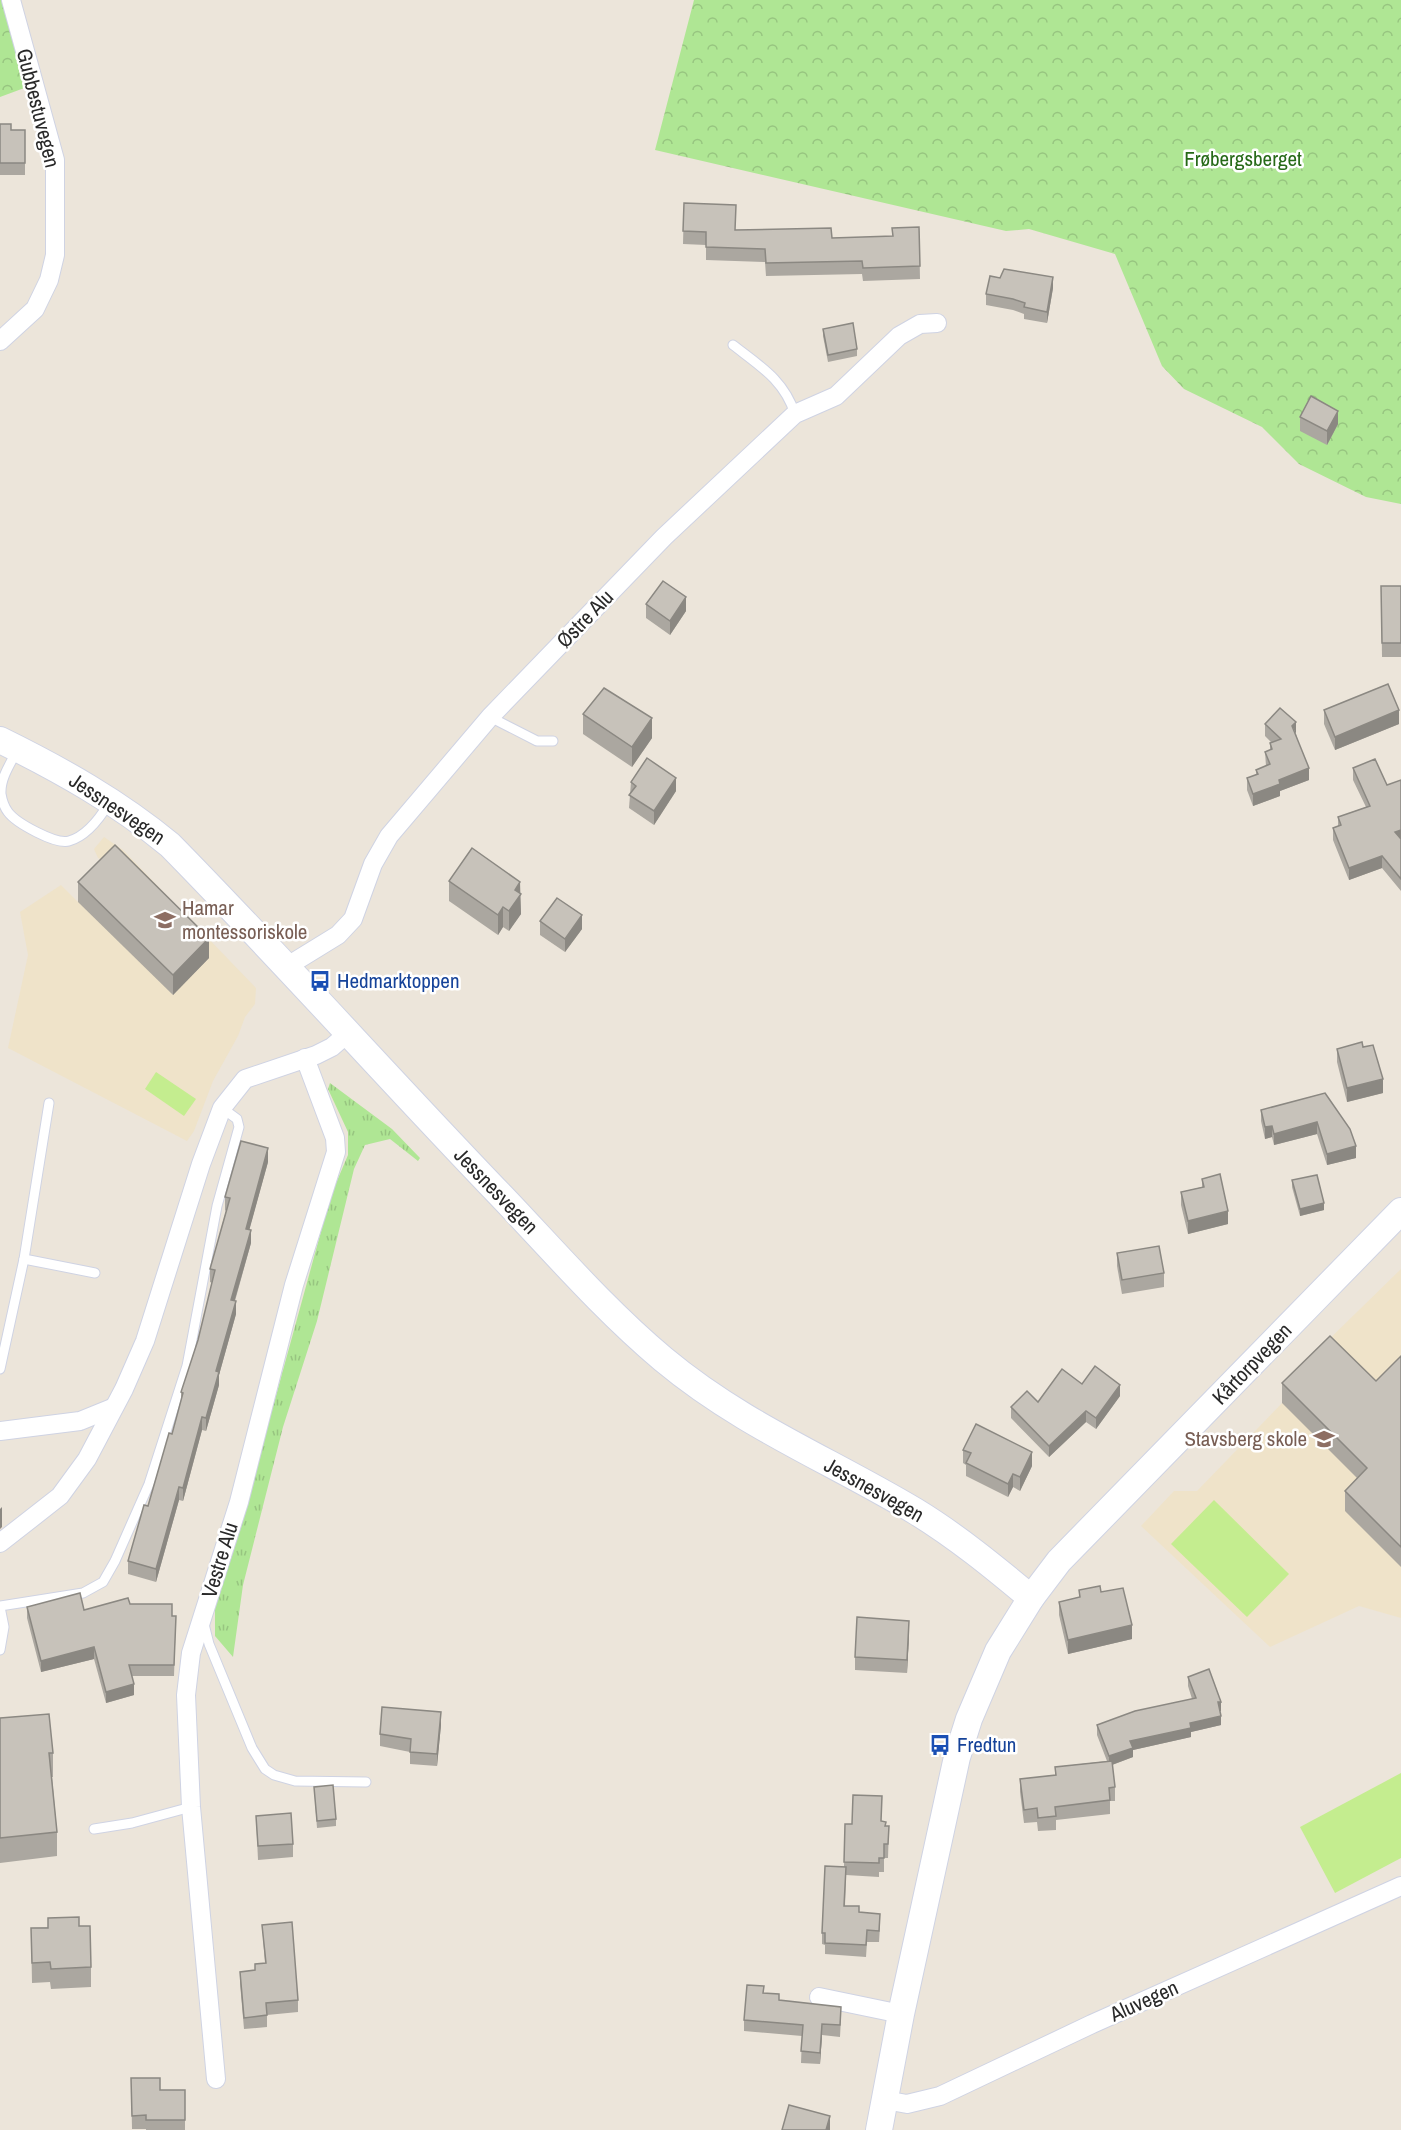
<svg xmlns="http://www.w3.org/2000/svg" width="1401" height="2130" font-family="'Archivo Narrow',sans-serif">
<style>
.education{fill:#efe3c9}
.grass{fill:url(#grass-tufts)}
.forest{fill:url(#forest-crowns)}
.pitch{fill:#c4ed8f}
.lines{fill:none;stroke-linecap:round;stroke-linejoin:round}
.service-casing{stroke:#cfd3e3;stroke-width:11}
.minor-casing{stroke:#cfd3e3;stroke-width:20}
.secondary-casing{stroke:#cfd3e3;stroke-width:28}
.service{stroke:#fff;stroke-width:9}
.minor{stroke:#fff;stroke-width:18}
.secondary{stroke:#fff;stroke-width:26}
.wall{fill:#aba7a0}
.shaded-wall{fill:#8b8882}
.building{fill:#c7c2ba;stroke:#8b8882;stroke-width:1.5}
.labels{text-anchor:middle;stroke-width:5;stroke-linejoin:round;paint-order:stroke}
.street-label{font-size:21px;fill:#292929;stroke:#fff}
.park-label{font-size:21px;fill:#266917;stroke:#fff}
.education-label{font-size:21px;fill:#785e54;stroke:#fff;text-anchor:start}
.transit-label{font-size:21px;fill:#164399;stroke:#fff;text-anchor:start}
</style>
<defs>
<pattern id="grass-tufts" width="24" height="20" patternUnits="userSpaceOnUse" patternTransform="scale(1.5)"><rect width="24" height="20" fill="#afe694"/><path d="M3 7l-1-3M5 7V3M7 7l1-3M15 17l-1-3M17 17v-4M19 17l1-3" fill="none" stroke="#97c580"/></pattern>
<pattern id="forest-crowns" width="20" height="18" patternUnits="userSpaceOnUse" patternTransform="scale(1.5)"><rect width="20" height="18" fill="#afe694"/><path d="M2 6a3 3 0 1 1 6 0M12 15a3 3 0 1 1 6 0" fill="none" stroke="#97c580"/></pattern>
</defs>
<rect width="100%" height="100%" fill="#ece5da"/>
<g class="education">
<path d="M104 837 123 850 256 988 255 1004 245 1017 238 1036 213 1081 194 1131 187 1141 8 1048 28 955 20 912 61 885 78 902 114 865 98 858 94 849Z"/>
<path d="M1401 1269V1618L1359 1606 1270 1647 1141 1526 1174 1491H1197L1315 1369 1316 1352Z"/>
</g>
<path class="grass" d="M330 1083 392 1129 420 1158 418 1161 390 1139 365 1145 354 1169 317 1321 283 1427 243 1585 233 1657 215 1636V1600L274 1403 331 1195 348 1155V1132L328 1089Z"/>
<g class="forest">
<path d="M0 0H6L27 87 0 97Z"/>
<path d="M694 0H1401V504L1366 497 1299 464 1262 427 1184 389 1162 366 1115 254 1029 229 1006 231 655 150Z"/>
</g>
<g class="pitch">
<path d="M156 1072 196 1099 184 1116 145 1089Z"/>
<path d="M1214 1500 1289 1574 1247 1617 1171 1544Z"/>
<path d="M1401 1773V1858L1335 1893 1300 1827Z"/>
</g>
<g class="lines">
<defs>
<g id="service">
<path d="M733 345C760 366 784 380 795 414"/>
<path d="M490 717 537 741H553"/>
<path d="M17 751C10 764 0 779 1 794 2 800 5 808 8 812 16 823 56 845 69 841 87 836 100 818 109 803"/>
<path d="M24 1259 95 1273"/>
<path d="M0 1369 24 1259 49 1103"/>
<path d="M0 1606 83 1593 103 1582 115 1561 149 1484 187 1366 217 1206 239 1127 237 1119 222 1108"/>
<path d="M0 1607 4 1627 0 1650"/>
<path d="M203 1620 209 1644 252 1748 265 1769 274 1775 295 1781 366 1782"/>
<path d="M94 1829 132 1823 191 1807"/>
</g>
<g id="minor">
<path d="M0 341 35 309 49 280 55 255V160L11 0"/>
<path d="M286 967 338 935 353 919 373 864 389 836 490 717 664 537 795 414 836 396 899 336 920 324 937 323"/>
<path d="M0 1431 80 1421 112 1408"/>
<path d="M0 1543 60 1496 87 1459 124 1389 145 1341 201 1164 222 1108 245 1079 316 1055 332 1047 348 1033"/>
<path d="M819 1997 901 2014"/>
<path d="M216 2079 191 1807 186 1695 191 1653 239 1502 294 1285 336 1152 335 1138 305 1058"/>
<path d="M885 2100 907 2104 940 2096 1092 2024 1401 1886"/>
</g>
<g id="secondary">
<path d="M0 740C61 770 118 802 170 845 285 962 394 1085 508 1203 558 1256 607 1312 663 1359 742 1425 828 1459 915 1511 956 1536 994 1567 1031 1598"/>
<path d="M879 2130 901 2014 957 1757 969 1719 998 1651 1031 1598 1059 1561 1401 1211"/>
</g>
</defs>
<use href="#service" class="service-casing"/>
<use href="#minor" class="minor-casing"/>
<use href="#secondary" class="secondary-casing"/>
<use href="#service" class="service"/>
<use href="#minor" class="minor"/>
<use href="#secondary" class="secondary"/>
</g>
<g class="wall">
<path d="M0 124 11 130H25V175H0Z"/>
<path d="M684 203 735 230 832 238 893 236 919 227 920 279 863 281 862 274 766 276 765 262 706 260V245L683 244Z"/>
<path d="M1053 288 1047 323 1024 319V314L1013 310 986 305V294Z"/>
<path d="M823 329 857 349V356L828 362 823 336Z"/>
<path d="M1300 417 1338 424 1327 445 1300 431Z"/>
<path d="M1381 586H1401V657H1382Z"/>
<path d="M646 604 686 611 670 635 646 618Z"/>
<path d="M1324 710 1399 724 1335 750 1324 724Z"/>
<path d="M583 714 652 738 632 767 583 734Z"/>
<path d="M1265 724 1296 734 1309 780 1280 791V796L1253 806 1247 790V778L1256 775V770L1266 766 1265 752 1270 750V743H1272L1265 736Z"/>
<path d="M1353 768 1387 785 1401 780V891L1382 868 1349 880 1333 840V828L1338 826V817L1366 807 1353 780Z"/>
<path d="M631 782 676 791 654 825 629 808Z"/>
<path d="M449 881 520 894 521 914 509 931 503 927 498 935 449 901Z"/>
<path d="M78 882 209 958 173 995 78 902Z"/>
<path d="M540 921 582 929 565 952 540 935Z"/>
<path d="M1363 1047 1383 1093 1347 1102 1337 1062V1049Z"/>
<path d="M1325 1093 1356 1158 1327 1165 1317 1134 1274 1145 1272 1137 1265 1139 1261 1121V1110Z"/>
<path d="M268 1162 249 1230 251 1243 235 1301 236 1314 219 1375V1385L206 1431 202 1430 183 1501 179 1500 156 1582 128 1574V1561L148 1506 172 1434 181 1401V1392L198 1340 212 1283 210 1282V1269L226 1211 225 1210V1197Z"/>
<path d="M1202 1179 1228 1224 1188 1234 1181 1205V1192L1202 1187Z"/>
<path d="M1292 1180 1324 1210 1300 1216 1292 1187Z"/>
<path d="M1117 1253 1164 1273V1287L1122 1294 1117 1266Z"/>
<path d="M1401 1356V1567L1345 1511V1491L1357 1478 1282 1403V1383L1376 1381Z"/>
<path d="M1082 1384 1120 1396 1096 1429 1086 1422 1049 1457 1011 1418V1407L1038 1402Z"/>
<path d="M963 1450 1032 1466 1020 1491 1013 1487 1008 1497 966 1476V1465L963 1463Z"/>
<path d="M1079 1590 1101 1592 1132 1639 1068 1654 1059 1615V1602L1079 1597Z"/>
<path d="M130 1604 172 1616H176L174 1676H132L134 1695 106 1703 94 1659 41 1672 27 1618V1607L84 1610Z"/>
<path d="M909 1634 907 1673 855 1670V1657Z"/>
<path d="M1188 1677 1221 1711H1220L1221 1725 1191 1732V1737L1133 1750V1757L1112 1765 1115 1787V1801H1110V1814L1056 1820V1830L1038 1831 1037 1822 1024 1823 1020 1792V1779L1055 1775V1767L1107 1761 1097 1735V1725L1192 1699 1188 1686Z"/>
<path d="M0 1718 53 1753V1777H52L57 1832V1856L0 1863Z"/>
<path d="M441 1725 437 1766 410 1764V1752L380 1746V1734Z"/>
<path d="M314 1787 336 1819V1826L317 1828Z"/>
<path d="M256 1816 293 1844V1857L258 1860Z"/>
<path d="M882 1821 886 1826H889L888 1858H884V1872H879V1877L846 1875 845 1906 859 1912 880 1926 879 1942H867L866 1957 825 1954V1945L822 1944V1933L844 1866 845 1824H852Z"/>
<path d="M262 1925 298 2000V2012L267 2015V2027L244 2029 240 1983V1972L255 1970V1964L265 1963Z"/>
<path d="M79 1926 91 1967V1987L51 1989 50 1982 32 1983 31 1928Z"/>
<path d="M764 1993 779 2000 841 2018 840 2037 822 2035 820 2064 801 2063 802 2036 744 2031V2020Z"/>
<path d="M131 2078 160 2090H185V2130H146V2129H132Z"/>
</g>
<g class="shaded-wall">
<path d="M1053 277V288L1047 323V312Z"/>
<path d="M1338 411V424L1327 445V431Z"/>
<path d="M686 597V611L670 635V621Z"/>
<path d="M1399 710V724L1335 750V737Z"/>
<path d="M652 718V738L632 767V747Z"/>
<path d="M1296 722V734L1292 726Z"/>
<path d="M1309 768V780L1280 791V796L1253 806V794L1279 780Z"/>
<path d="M676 778V791L654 825V811Z"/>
<path d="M1401 830V841L1395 832Z"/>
<path d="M1382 856V868L1349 880V868Z"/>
<path d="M520 882 521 914 509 931V911L515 890Z"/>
<path d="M503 907V927L498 935V915Z"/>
<path d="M582 915V929L565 952V939Z"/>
<path d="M209 938V958L173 995V975Z"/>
<path d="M1383 1079V1093L1347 1102V1088Z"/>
<path d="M1317 1122V1134L1274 1145V1134Z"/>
<path d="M1272 1126V1137L1265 1139V1127Z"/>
<path d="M1356 1146V1158L1327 1165V1154Z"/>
<path d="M268 1148V1162L246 1242V1229Z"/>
<path d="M1324 1203V1210L1300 1216V1209Z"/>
<path d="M1228 1211V1224L1188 1234V1221Z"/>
<path d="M251 1230V1243L231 1313V1300Z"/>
<path d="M236 1301V1314L219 1375V1385L206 1431V1418L216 1371Z"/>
<path d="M1120 1385V1396L1096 1429V1418Z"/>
<path d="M1086 1411V1422L1049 1457V1446Z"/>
<path d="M202 1417V1430L183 1501V1488Z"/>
<path d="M1032 1452V1466L1020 1491V1477Z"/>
<path d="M1013 1474V1487L1008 1497V1484Z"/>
<path d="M179 1487V1500L156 1582V1569Z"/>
<path d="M2 1507V1527L0 1529V1509Z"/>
<path d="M909 1621V1634L907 1673V1660Z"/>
<path d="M1132 1625V1639L1068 1654V1640Z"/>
<path d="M94 1647V1659L41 1672V1661Z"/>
<path d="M134 1684V1695L106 1703V1692Z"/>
<path d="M1218 1702H1221V1711L1218 1712Z"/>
<path d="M441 1712V1725L437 1766V1754Z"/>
<path d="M1221 1716V1725L1191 1732V1737L1133 1750V1757L1109 1766V1756L1130 1741 1190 1723Z"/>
<path d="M822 2024V2035L820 2064V2053Z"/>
<path d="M830 2116V2130H826Z"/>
</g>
<g class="building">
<path d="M0 124H11V130H25V163H0Z"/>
<path d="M684 203 736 205 735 230 831 228 832 238 893 236 892 228 919 227 920 266 863 268 862 261 766 263 765 249 706 247V232L683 231Z"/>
<path d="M1004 269 1053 277 1047 312 1024 307 1025 303 1013 299 986 294 990 276 1000 278Z"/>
<path d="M853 323 857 349 828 355 823 329Z"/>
<path d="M1311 396 1338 411 1327 431 1300 417Z"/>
<path d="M663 581 686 597 670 621 646 604Z"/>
<path d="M1381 586H1401V643H1382Z"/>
<path d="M1388 684 1399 710 1335 737 1324 710Z"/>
<path d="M604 688 652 718 632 747 583 714Z"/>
<path d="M1280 708 1296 722 1292 726 1309 768 1279 780 1280 784 1253 794 1247 778 1258 774 1256 770 1270 764 1265 752 1272 749 1270 743 1281 739 1265 724Z"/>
<path d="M647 758 676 778 654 811 629 795 636 786 631 782Z"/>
<path d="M1375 759 1387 785 1401 780V830L1395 832 1401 839V879L1382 856 1349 868 1333 828 1341 825 1338 817 1370 806 1353 768Z"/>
<path d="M115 845 209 938 173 975 78 882Z"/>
<path d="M472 848 520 882 515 890 521 894 509 911 503 907 498 915 449 881Z"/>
<path d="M557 898 582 915 565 939 540 921Z"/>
<path d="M1362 1042 1363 1047 1373 1045 1383 1079 1347 1088 1337 1049Z"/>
<path d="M1325 1093 1350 1129 1356 1146 1327 1154 1317 1122 1274 1134 1272 1126 1265 1127 1261 1110Z"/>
<path d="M241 1141 268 1148 246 1229 251 1230 231 1300 236 1301 216 1371 219 1372 206 1418 202 1417 183 1488 179 1487 156 1569 128 1561 144 1505 148 1506 169 1433 172 1434 183 1393 181 1392 198 1340 215 1270 210 1269 230 1198 225 1197Z"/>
<path d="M1220 1174 1228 1211 1188 1221 1181 1192 1204 1187 1202 1179Z"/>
<path d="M1317 1175 1324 1203 1300 1209 1292 1180Z"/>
<path d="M1159 1246 1164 1273 1122 1280 1117 1253Z"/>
<path d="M1330 1336 1376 1381 1401 1356V1547L1345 1491 1367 1468 1282 1383Z"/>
<path d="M1095 1366 1120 1385 1096 1418 1086 1411 1049 1446 1011 1407 1027 1391 1038 1402 1062 1369 1082 1384Z"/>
<path d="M976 1424 1032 1452 1020 1477 1013 1474 1008 1484 966 1463 971 1453 963 1450Z"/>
<path d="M1100 1586 1101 1592 1123 1588 1132 1625 1068 1640 1059 1602 1080 1597 1079 1590Z"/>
<path d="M80 1593 84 1610 128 1598 130 1604H172V1616H176L174 1665H129L134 1684 106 1692 94 1647 41 1661 27 1607Z"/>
<path d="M857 1617 909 1621 907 1660 855 1657Z"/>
<path d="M1209 1669 1221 1702H1218L1221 1716 1190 1723 1191 1728 1130 1741 1133 1748 1109 1756 1097 1725 1135 1711 1196 1698 1188 1677Z"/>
<path d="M382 1707 441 1712 437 1754 410 1752 411 1739 380 1734Z"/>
<path d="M49 1714 53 1753H49L57 1832 0 1838V1718Z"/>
<path d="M1112 1761 1115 1787 1109 1788 1110 1800 1055 1807 1056 1816 1038 1818 1037 1808 1024 1810 1020 1779 1056 1775 1055 1767Z"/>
<path d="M333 1785 336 1819 317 1821 314 1787Z"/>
<path d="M853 1795 882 1796 881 1821 886 1822 885 1826H889L888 1844H884V1858H879V1863L844 1862 845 1824H852Z"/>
<path d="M291 1813 293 1844 258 1846 256 1816Z"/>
<path d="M825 1866 846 1867 844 1906H859V1912L880 1914 879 1931 867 1930 866 1945 825 1943V1933H822Z"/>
<path d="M79 1917V1926H90L91 1967 51 1969 50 1962 32 1963 31 1928H48V1918Z"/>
<path d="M292 1922 298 2000 266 2003 267 2015 244 2018 240 1972 255 1970V1964L266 1963 262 1925Z"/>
<path d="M747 1985 764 1986 763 1993 779 1994V2000L841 2007 840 2025 822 2024 820 2053 801 2051 803 2025 744 2020Z"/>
<path d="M131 2078H160V2090H185V2120H146V2115L132 2116Z"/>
<path d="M789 2105 830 2116 826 2130H782Z"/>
</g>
<defs>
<symbol id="school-bare" viewBox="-9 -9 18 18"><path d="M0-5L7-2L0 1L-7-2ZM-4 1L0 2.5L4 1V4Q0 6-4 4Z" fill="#8d6e63" stroke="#fff" stroke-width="2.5" paint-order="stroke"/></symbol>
<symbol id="bus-bare" viewBox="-9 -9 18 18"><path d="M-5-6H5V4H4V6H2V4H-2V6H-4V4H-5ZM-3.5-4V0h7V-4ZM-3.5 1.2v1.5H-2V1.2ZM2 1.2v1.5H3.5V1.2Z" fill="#1a4fb4" stroke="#fff" stroke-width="2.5" paint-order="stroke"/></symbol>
</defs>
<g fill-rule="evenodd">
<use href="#school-bare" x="150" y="905" width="30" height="30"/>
<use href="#bus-bare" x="305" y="966" width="30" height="30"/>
<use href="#school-bare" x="1309" y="1424" width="30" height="30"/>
<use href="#bus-bare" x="925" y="1730" width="30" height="30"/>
</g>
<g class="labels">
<g class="street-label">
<text transform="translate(38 108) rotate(76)" y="7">Gubbestuvegen</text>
<text transform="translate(585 619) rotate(-46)" y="7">Østre Alu</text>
<text transform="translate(117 809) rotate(34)" y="7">Jessnesvegen</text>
<text transform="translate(496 1191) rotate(46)" y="7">Jessnesvegen</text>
<text transform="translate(1252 1364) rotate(-46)" y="7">Kårtorpvegen</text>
<text transform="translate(874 1490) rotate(29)" y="7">Jessnesvegen</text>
<text transform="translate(220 1560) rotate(-73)" y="7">Vestre Alu</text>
<text transform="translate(1144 2001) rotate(-24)" y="7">Aluvegen</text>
</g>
<g class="park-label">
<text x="1243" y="166">Frøbergsberget</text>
</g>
<g class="education-label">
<text x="182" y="915">Hamar<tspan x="182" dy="24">montessoriskole</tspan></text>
<text x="1307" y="1446" text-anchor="end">Stavsberg skole</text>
</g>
<g class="transit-label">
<text x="337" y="988">Hedmarktoppen</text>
<text x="957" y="1752">Fredtun</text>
</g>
</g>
</svg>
